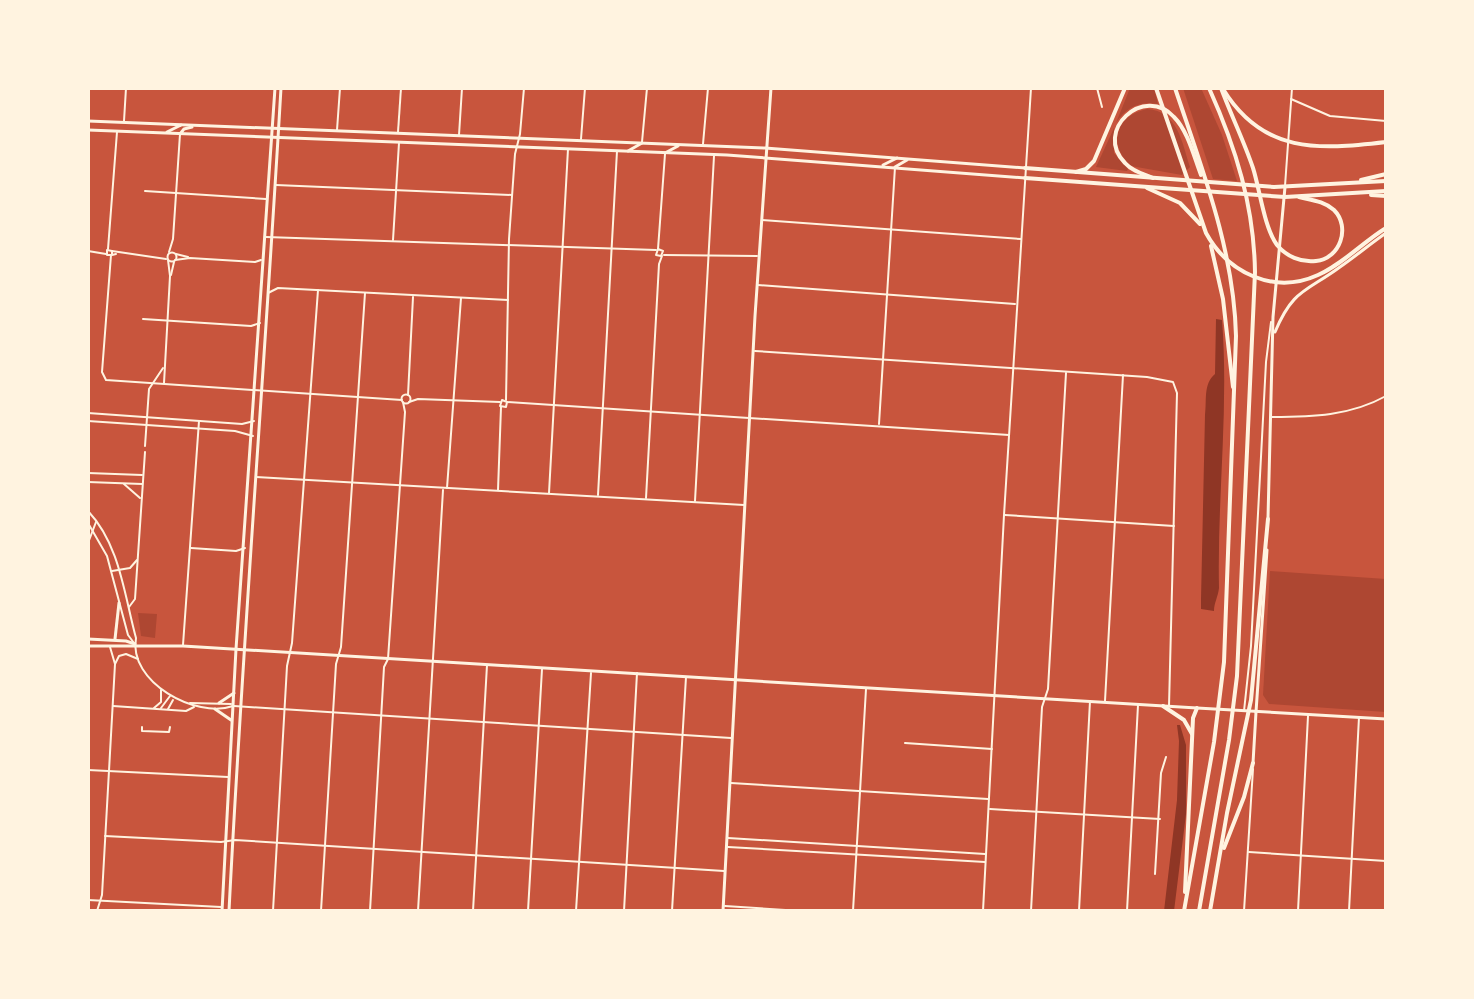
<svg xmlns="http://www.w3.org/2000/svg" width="1474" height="999" font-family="'Public Sans',sans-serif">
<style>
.green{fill:#ae4732}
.water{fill:#8f3625}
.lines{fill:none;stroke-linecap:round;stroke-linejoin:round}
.minor{stroke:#fff3e0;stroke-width:2}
.tertiary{stroke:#fff3e0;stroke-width:2}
.secondary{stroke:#fff3e0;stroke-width:3}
.primary{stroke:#fff3e0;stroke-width:3}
.trunk{stroke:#fff3e0;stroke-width:4}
.motorway{stroke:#fff3e0;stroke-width:4}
</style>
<rect width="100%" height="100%" fill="#c8553d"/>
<g class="green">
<path d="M1130 88H1154L1158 104C1140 101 1126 107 1116 123Z"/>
<path d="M1183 88H1201L1222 135 1237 181 1213 179Z"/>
<path d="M1147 109C1178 111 1182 143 1190 167L1182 175 1131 166C1106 143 1117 115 1147 109Z"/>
<path d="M1114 128V153L1128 169 1127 171 1096 167Z"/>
<path d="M1270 571 1386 579V712L1269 704 1263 695Z"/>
<path d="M138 613 157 614 155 638 141 636Z"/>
</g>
<g class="water">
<path d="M1216 319 1222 320C1229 409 1217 498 1219 588 1218 597 1214 603 1214 611L1201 609V600L1205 415C1207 400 1203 384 1215 374Z"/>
<path d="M1177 725H1180L1186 745V814L1174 911H1164L1177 800 1179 741Z"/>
</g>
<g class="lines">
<g class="minor">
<path d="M1097 88 1102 107"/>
<path d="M124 121 126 88"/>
<path d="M337 130 340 88"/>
<path d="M398 132 401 88"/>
<path d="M459 135 462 88"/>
<path d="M581 139 585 88"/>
<path d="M642 142 647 88"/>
<path d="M703 144 708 88"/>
<path d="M276 185 512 195"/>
<path d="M145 191 266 199"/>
<path d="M762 220 1021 239"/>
<path d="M266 237 656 250"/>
<path d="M393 240 399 143"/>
<path d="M108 249 117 132"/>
<path d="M658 249 665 154"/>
<path d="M658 249 663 251 661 256 656 255Z"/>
<path d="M88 251 106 254"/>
<path d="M112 251 166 259"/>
<path d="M169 252 173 239 180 134"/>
<circle cx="172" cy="257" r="4.5"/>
<path d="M176 254 188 257"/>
<path d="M111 255 102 372 106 380 402 400"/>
<path d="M111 255H107V250L112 251V255L116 254"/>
<path d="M664 255 757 256"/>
<path d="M175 260 190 258 255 262 261 260"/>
<path d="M171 275 174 262"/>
<path d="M758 285 1015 304"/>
<path d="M268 293 278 288 508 300"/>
<path d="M143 319 251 326 260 323"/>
<path d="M755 351 1147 377 1173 382 1177 393 1169 706"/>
<path d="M164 383 170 276 168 260"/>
<circle cx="406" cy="399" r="4.5"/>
<path d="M408 395 413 297"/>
<path d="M502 400 507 402 506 407 500 406Z"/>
<path d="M506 400 509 239 515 154 520 134 524 88"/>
<path d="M409 402 418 399 500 402"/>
<path d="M507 402 1009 435"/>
<path d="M88 413 242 424 254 421"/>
<path d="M1272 417C1312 417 1350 416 1386 396"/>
<path d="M88 421 235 431 253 436"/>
<path d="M879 424 895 167"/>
<path d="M145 446 149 389 163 368"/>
<path d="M88 473 142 475"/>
<path d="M256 477 744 505"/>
<path d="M88 482 142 484"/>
<path d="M124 484 140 498"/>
<path d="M447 488 461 298"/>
<path d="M498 490 501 407"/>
<path d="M549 493 568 149"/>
<path d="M598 495 617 151"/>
<path d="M646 498 659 264 662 256"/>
<path d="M695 501 714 156"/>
<path d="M1005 515 1174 526"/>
<path d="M88 543 96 522"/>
<path d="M191 548 236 551 245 548"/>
<path d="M112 571 130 568 137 560"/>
<path d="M129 607 135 599 145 452"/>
<path d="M183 645 199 421"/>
<path d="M1105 701 1123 375"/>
<path d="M113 706 186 711 194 707"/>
<path d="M234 706 731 738"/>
<path d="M142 727V731L169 732 170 727"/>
<path d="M905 743 992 749"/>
<path d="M88 770 228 777"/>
<path d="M731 783 988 799"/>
<path d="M990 809 1160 819"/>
<path d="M105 836 221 842 235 840 724 871"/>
<path d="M728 838 985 854"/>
<path d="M728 847 985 862"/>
<path d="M1249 852 1386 861"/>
<path d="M1155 874 1161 773 1166 757"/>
<path d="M88 900 221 907"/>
<path d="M725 906 801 911"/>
<path d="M97 911 102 895 115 664 110 647"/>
<path d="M273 911 287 666 292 643 318 290"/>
<path d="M321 911 336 664 341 647 365 293"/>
<path d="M370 911 384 667 388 659 405 412 403 402"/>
<path d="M418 911 443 490"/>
<path d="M473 911 487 665"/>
<path d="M528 911 542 669"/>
<path d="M576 911 591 673"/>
<path d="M624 911 637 673"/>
<path d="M672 911 686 677"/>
<path d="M853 911 866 689"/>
<path d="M1031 911 1042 707 1048 689 1066 373"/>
<path d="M1079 911 1090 701"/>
<path d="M1127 911 1138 705"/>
<path d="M1298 911 1308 716"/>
<path d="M1349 911 1359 717"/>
</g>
<g class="tertiary">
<path d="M1291 99 1330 116 1386 121"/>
<path d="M1285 186 1292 88"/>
<path d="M88 511C120 545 124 594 136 638 128 682 196 719 233 706"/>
<path d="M88 523 107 556 128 635 134 643"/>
<path d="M115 664 119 656 126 654 138 659"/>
<path d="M190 703 231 704"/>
<path d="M154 708 161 702V690"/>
<path d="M161 708 170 696"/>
<path d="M168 709 173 700"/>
<path d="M1244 711 1251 646 1266 362 1271 322"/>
<path d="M983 911 1004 515 1031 88"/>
<path d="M1244 911 1253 769"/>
</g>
<g class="secondary">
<path d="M1275 332C1293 289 1306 292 1340 267 1356 256 1370 244 1386 233"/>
<path d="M1268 518 1273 317 1285 187"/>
<path d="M88 639 126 641 135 644"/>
<path d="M115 639 119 603"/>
<path d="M88 646H183L1197 708"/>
<path d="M219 703 234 693"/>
<path d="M215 709 231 720"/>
<path d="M1256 712 1267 550"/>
<path d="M222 911 236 649 275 88"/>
<path d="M229 911C243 636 265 363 281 88"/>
<path d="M723 911 755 316 771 88"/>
</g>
<g class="primary">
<path d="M88 121 765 148 1025 168"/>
<path d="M88 130 727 155 1025 178"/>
<path d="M167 132 181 125"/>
<path d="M180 134 184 129 192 127"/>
<path d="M628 151 642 143"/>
<path d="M665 153 678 146"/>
<path d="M883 165 897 158"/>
<path d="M895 167 907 160"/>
<path d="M1197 708 1386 719"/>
<path d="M1253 763 1256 712"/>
</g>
<g class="trunk">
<path d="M1025 168 1274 187 1386 181"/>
<path d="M1025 178 1285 197 1386 191"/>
<path d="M1361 180 1386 174"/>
<path d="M1371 195 1386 196"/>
</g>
<g class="motorway">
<path d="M1156 88 1206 233C1228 273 1274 295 1318 275 1343 264 1363 242 1386 228"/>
<path d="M1175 88C1202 169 1234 250 1236 336L1224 662 1214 742 1184 911"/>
<path d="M1221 88C1231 115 1244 141 1253 168 1260 190 1264 227 1277 245 1286 256 1301 263 1316 261 1340 259 1351 227 1334 210 1324 201 1311 200 1299 197"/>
<path d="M1223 89C1263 154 1318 150 1386 142"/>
<path d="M1076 172 1086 169 1094 161 1125 88"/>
<path d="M1153 178C1143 174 1132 171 1125 163 1093 131 1144 84 1174 117 1188 131 1194 157 1201 175"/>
<path d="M1147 188 1180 203 1200 224"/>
<path d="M1211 246 1223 299 1233 387"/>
<path d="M1163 706 1184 720 1192 734"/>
<path d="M1224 848 1244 797 1253 763"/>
<path d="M1185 892 1193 718 1197 708"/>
<path d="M1199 911 1229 740 1237 676 1255 272C1254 206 1236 148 1209 88"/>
<path d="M1210 911 1227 813 1251 700 1268 519"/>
</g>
</g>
<rect width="1474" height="999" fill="none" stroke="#fff3e0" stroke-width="180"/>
</svg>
